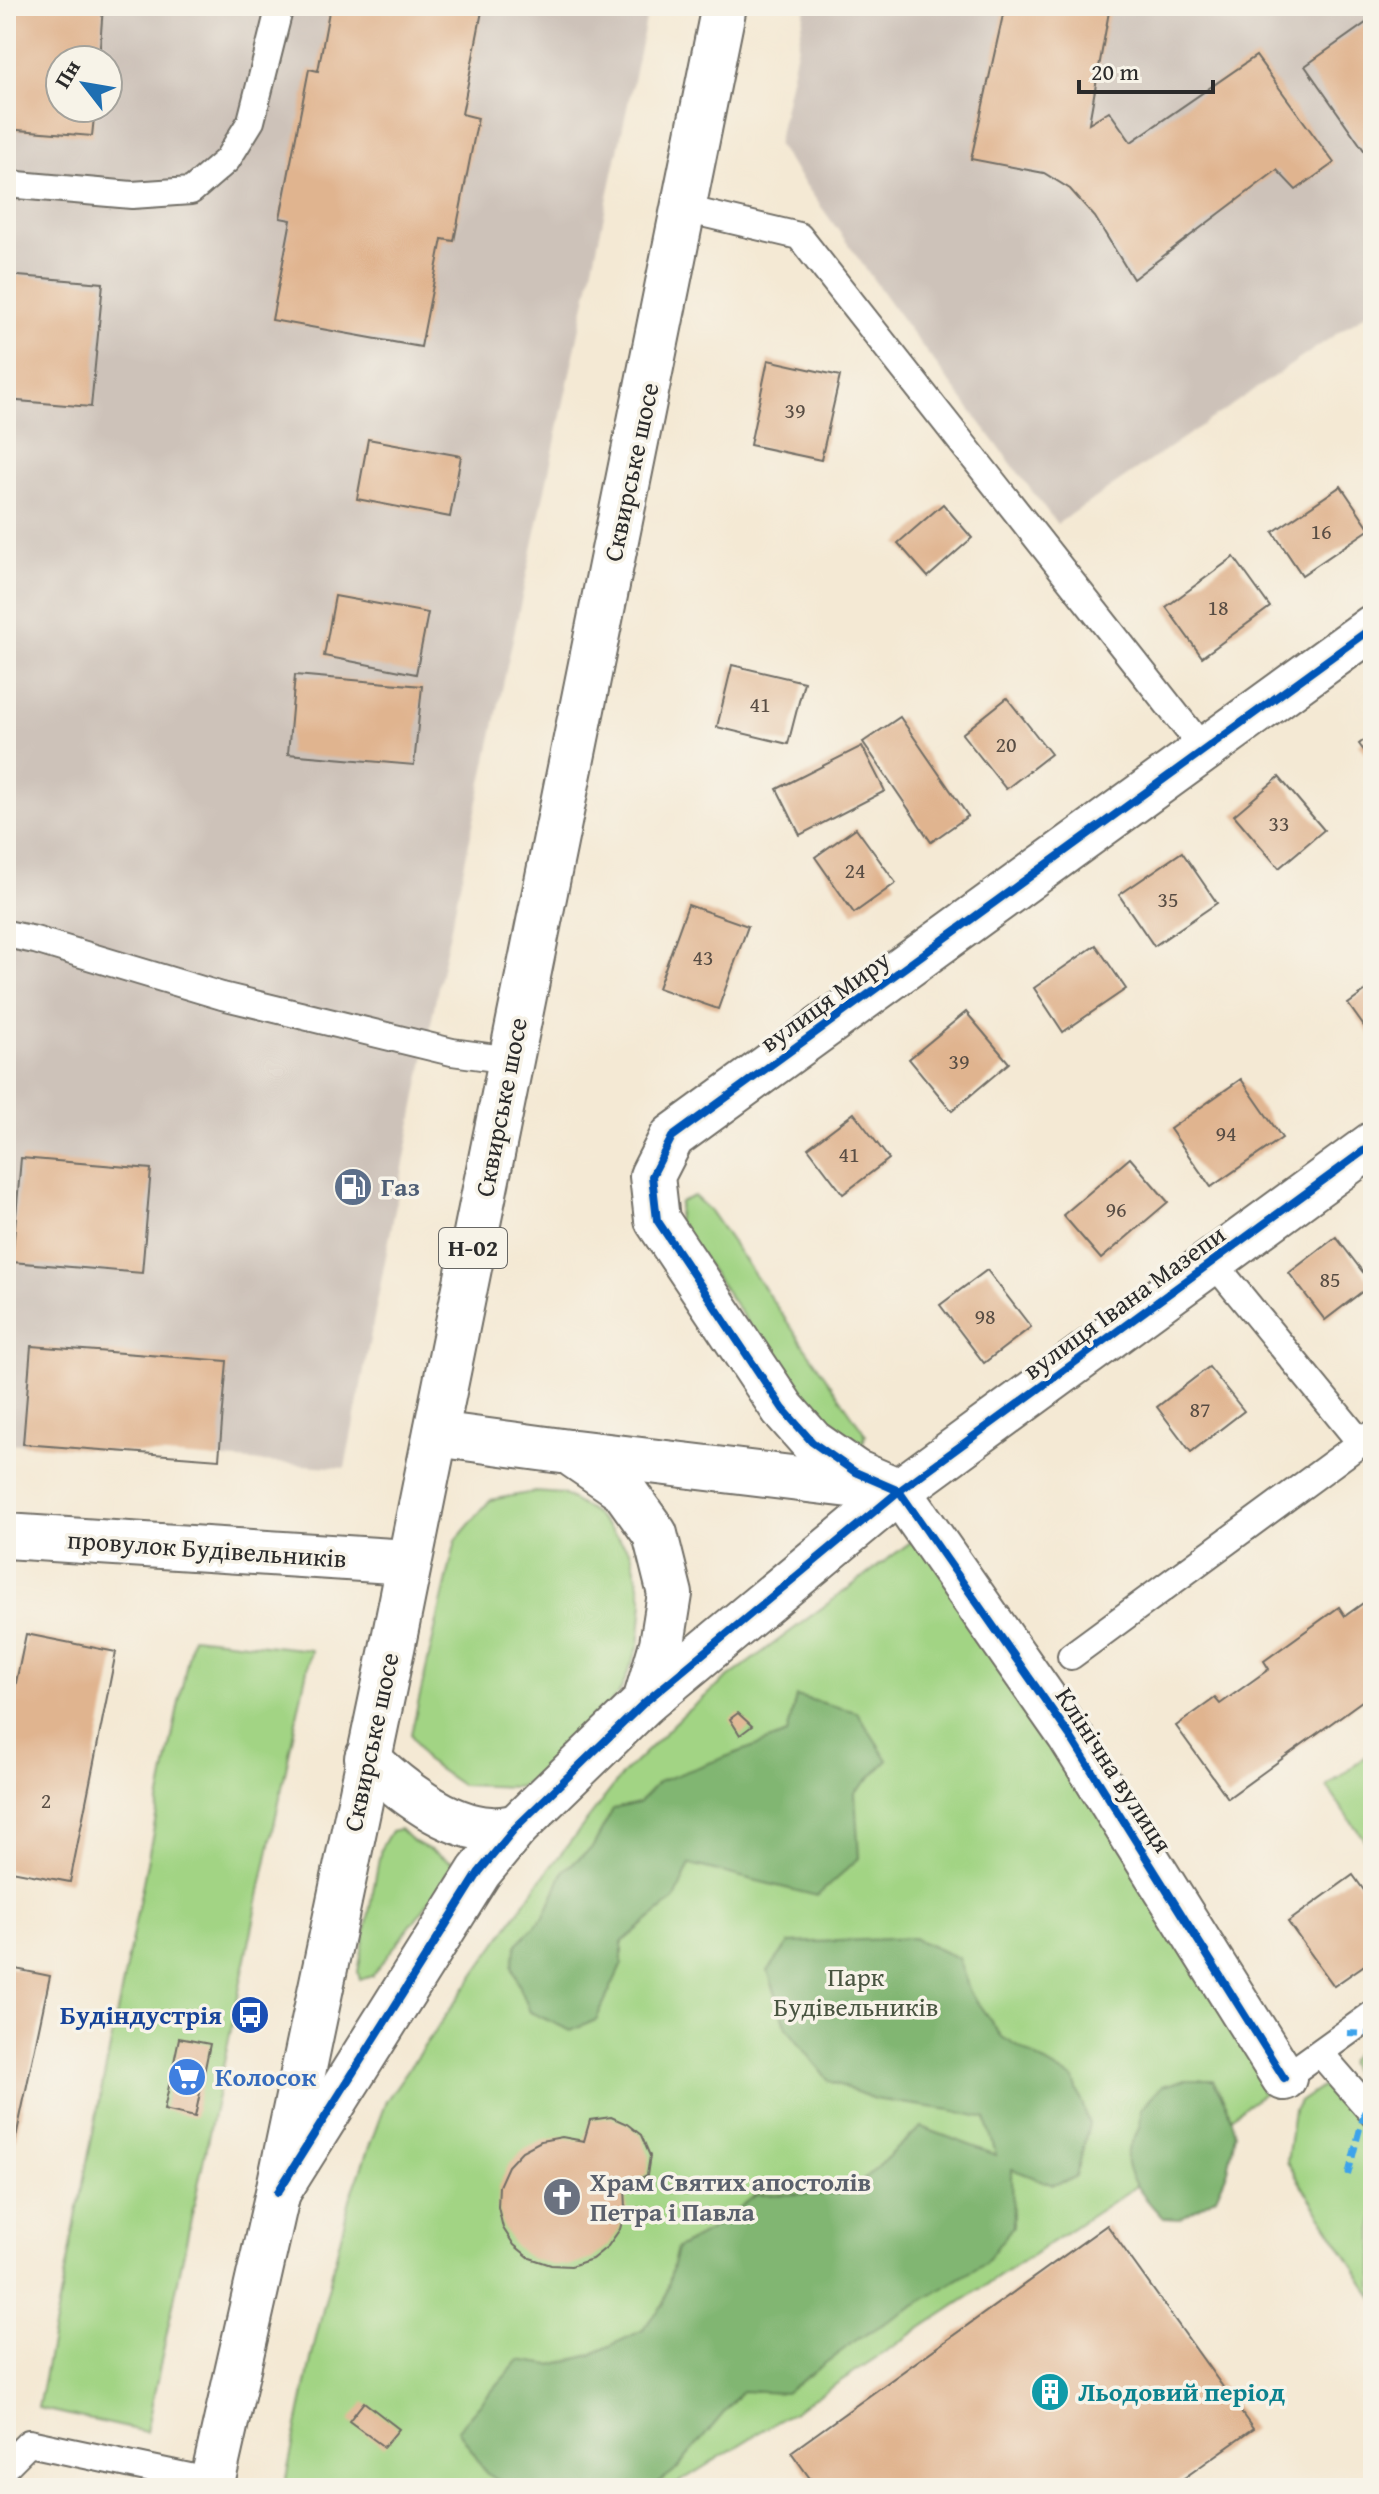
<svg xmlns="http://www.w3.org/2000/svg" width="1379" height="2494" font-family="'Gentium Book Plus',serif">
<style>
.industrial{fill:#cdc2b9;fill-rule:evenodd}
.green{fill:#a2d484;stroke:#668058;stroke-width:2}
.forest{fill:#81b672;stroke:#56704e;stroke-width:2}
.building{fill:#e0b48f}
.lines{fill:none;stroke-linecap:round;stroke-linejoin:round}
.service-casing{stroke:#716e66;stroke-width:30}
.minor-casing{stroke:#716e66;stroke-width:48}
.tertiary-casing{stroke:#716e66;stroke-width:48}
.primary-casing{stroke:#716e66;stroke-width:48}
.service{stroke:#fff;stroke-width:26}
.minor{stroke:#fff;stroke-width:44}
.tertiary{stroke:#fff;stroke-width:44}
.primary{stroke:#fff;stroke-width:44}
.quiet{stroke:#3ea3eb;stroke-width:6;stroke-dasharray:12 6;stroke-linecap:butt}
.cycleway-casing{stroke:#f7f3e8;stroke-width:13}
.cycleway{stroke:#0057b8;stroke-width:8}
.labels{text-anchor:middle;stroke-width:7;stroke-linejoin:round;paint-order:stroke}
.number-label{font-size:22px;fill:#584d44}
.shield{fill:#f7f3e8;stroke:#686764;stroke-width:2}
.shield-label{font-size:24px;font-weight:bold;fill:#2b2b2b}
.street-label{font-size:26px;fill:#2b2b2b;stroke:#f7f3e8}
.service-label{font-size:26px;font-weight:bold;fill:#4e5e75;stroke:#f7f3e8;text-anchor:start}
.park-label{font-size:26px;fill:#495541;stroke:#f7f3e8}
.transit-label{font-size:26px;font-weight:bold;fill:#164399;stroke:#f7f3e8;text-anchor:end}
.shop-label{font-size:26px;font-weight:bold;fill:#366cbe;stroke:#f7f3e8;text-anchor:start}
.worship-label{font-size:26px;font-weight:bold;fill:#5b616d;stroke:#f7f3e8;text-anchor:start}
.culture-label{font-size:26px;font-weight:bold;fill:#0d838f;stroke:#f7f3e8;text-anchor:start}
</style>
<rect width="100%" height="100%" fill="#f7f3e8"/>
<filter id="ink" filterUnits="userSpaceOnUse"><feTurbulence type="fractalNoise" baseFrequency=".0125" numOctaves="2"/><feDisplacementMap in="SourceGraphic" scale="16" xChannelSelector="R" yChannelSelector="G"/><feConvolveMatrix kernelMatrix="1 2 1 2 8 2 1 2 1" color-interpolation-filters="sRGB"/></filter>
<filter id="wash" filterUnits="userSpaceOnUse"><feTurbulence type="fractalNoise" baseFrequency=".006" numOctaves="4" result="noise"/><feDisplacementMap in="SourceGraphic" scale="32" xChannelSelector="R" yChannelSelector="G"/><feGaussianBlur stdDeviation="1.8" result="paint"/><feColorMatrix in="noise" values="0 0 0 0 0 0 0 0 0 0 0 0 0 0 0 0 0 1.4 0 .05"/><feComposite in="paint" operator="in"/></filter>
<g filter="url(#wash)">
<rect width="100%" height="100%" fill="#f4e9d4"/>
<g class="industrial">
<path d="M6 6H649L438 987 345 1468 6 1443ZM60 60H108V108H60Z"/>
<path d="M806 6H1373V309L1057 524 906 325 777 145Z"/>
</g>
<g class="green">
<path d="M694 1196 710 1211 866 1435 859 1451 827 1437 677 1221 680 1202Z"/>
<path d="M534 1492 563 1494 595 1514 631 1552 643 1601 639 1646 620 1692 546 1775 518 1787 461 1785 425 1760 411 1734 456 1540 490 1500Z"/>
<path d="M927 1530 1284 2078 1129 2191 824 2392 670 2488H284L313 2350 350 2199 386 2101 539 1882 623 1774 685 1713 729 1677Z"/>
<path d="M192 1637 311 1650 146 2432 38 2408Z"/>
<path d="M1373 1750V1852L1327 1787Z"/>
<path d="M400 1829 411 1840 454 1863 440 1887 372 1976 360 1980 358 1972 381 1848 391 1831Z"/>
<path d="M1373 2037V2091L1368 2095 1356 2079 1348 2062 1361 2045Z"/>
<path d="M1329 2082 1373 2145V2297L1287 2162 1294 2110 1300 2102Z"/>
</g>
<g class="forest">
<path d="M796 1696 857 1712 888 1760 855 1793 859 1858 817 1896 690 1864 675 1899 622 1942V1964L596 2020 571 2031 530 2012 512 1967 517 1944 544 1917 564 1870 592 1848 613 1809 638 1803 658 1782 787 1734Z"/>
<path d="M913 1938 958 1958 970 1992 1002 2037 1074 2080 1089 2124 1076 2177 1053 2185 1012 2169 1013 2226 985 2263 855 2341 785 2393 742 2391 677 2469 651 2488H511L486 2473 458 2429 519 2360 551 2365 591 2355 643 2330 664 2303 677 2248 709 2231 756 2195 848 2193 921 2127 996 2155 986 2118 950 2110 874 2099 829 2081 787 2028 768 1971 789 1943Z"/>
<path d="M1185 2080H1213L1227 2106 1235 2133 1228 2170 1216 2197 1179 2219 1163 2218C1149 2203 1120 2173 1128 2151 1136 2131 1141 2132 1141 2109L1162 2086Z"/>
</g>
<g id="blocks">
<g class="building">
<path d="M6 6H103L99 60H60V108H95L92 136 6 129Z"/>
<path d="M330 6H483L462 114 478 118 454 241 442 239 421 347 272 320 291 220 280 218 309 69 318 71Z"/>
<path d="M1005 6H1110L1089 123 1109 111 1131 142 1256 56 1334 163 1296 190 1277 170 1133 279 1095 217 1070 189 1044 173 971 159Z"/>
<path d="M1373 18V163L1305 66Z"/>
<path d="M6 275 103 283 91 407 6 400Z"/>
<path d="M768 360 840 376 821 460 750 445Z"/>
<path d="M368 439 461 456 450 517 357 499Z"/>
<path d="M1341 486 1370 529 1302 575 1273 532Z"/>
<path d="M943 504 972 538 928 577 898 543Z"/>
<path d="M1234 557 1270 607 1202 657 1166 607Z"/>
<path d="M335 596 428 613 416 674 324 656Z"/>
<path d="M732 665 804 682 788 744 717 727Z"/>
<path d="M295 675 422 686 414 765 288 754Z"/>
<path d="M1007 698 1051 754 1006 789 962 734Z"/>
<path d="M900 717 968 816 931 842 863 742Z"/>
<path d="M1373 733V763L1359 744Z"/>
<path d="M862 746 885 791 800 835 777 789Z"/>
<path d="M1279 777 1324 830 1279 868 1234 815Z"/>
<path d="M856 828 896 883 854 913 815 857Z"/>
<path d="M1182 852 1217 903 1154 946 1119 895Z"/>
<path d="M688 905 748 926 718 1009 658 988Z"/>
<path d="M1096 945 1126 989 1063 1032 1034 988Z"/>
<path d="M1373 986V1039L1348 1004Z"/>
<path d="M966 1012 1009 1063 952 1111 909 1059Z"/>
<path d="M1241 1079 1282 1138 1211 1187 1170 1129Z"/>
<path d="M854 1113 889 1159 843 1194 808 1148Z"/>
<path d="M21 1158 151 1169 142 1273 12 1262Z"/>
<path d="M1130 1158 1168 1202 1101 1259 1063 1215Z"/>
<path d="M1336 1237 1372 1284 1325 1320 1289 1273Z"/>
<path d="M987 1270 1031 1327 984 1363 940 1305Z"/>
<path d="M31 1346 227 1361 219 1459 23 1444Z"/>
<path d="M1209 1367 1244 1411 1191 1452 1157 1407Z"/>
<path d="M1373 1596V1693L1228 1798 1176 1726 1215 1698 1220 1704 1269 1669 1264 1661 1339 1607 1345 1616Z"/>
<path d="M26 1634 116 1652 70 1882 6 1870V1731Z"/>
<path d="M738 1713 752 1726 740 1735 730 1719Z"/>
<path d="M1353 1875 1373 1903V1959L1334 1986 1288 1922Z"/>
<path d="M6 1967 50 1976 7 2180 6 2179Z"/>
<path d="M179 2038 210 2044 195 2117 164 2110Z"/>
<path d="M611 2117 627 2124 641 2135 650 2156 647 2175 625 2187 626 2208 620 2229 608 2246 592 2259 571 2266 551 2265 530 2258 514 2245 503 2228 498 2207 499 2186 508 2166 522 2151 541 2141 562 2137 584 2141 590 2120Z"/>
<path d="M1107 2225 1253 2429 1170 2488H817L791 2452Z"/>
<path d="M364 2402 399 2429 384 2447 349 2421Z"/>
</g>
</g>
</g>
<g filter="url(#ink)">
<use href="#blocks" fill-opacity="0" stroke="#716e66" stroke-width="2"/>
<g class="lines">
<defs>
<g id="service">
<path d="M6 184 132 195 191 191 227 160 251 121 280 6"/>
<path d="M685 209 799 236 1204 750"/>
<path d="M6 934 35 940 222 996 452 1052 510 1060"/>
<path d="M1213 1262 1361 1443"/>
<path d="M1071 1656 1373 1434"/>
<path d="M1320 2053 1373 2114"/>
<path d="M1284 2078 1373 2014"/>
<path d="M6 2466 29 2443 213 2482"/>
</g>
<g id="minor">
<path d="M6 1536 408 1562"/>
<path d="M1284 2078 1070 1736 899 1491 855 1472 812 1442 783 1409 657 1220 652 1176 672 1137 1373 627"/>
</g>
<g id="tertiary">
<path d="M436 1434 569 1452 623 1489 655 1534 670 1594 662 1644 645 1702"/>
<path d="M575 1452 899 1491"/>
<path d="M367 1758C398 1788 446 1827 491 1829 499 1830 508 1828 516 1827"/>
<path d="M280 2189 479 1872 516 1827 645 1702 899 1491 1373 1144"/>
</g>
<path id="primary" d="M211 2488 278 2192 392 1649 724 6"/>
</defs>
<use href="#service" class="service-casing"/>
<use href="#minor" class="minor-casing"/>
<use href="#tertiary" class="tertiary-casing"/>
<use href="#primary" class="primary-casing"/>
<use href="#service" class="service"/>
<use href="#minor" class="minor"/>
<use href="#tertiary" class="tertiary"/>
<use href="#primary" class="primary"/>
<g class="quiet">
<path d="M1347 2033 1373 2034"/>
<path d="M1348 2175 1366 2105"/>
</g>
<defs>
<g id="cycleway">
<path d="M899 1491 855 1472 812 1442 783 1409 657 1220 652 1176 672 1137 1373 627"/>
<path d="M899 1491 1070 1736 1284 2078"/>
<path d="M278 2192 479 1872 516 1827 645 1702 899 1491 1373 1144"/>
</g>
</defs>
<use href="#cycleway" class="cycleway-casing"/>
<use href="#cycleway" class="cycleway"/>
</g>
</g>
<defs>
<symbol id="fuel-disc" viewBox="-11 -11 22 22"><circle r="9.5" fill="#5c6f8a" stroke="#f7f3e8"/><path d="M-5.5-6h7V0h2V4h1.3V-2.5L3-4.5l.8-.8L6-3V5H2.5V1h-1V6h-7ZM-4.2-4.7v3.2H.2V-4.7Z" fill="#fff"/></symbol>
<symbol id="bus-disc" viewBox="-11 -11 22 22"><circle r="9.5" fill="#1a4fb4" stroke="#f7f3e8"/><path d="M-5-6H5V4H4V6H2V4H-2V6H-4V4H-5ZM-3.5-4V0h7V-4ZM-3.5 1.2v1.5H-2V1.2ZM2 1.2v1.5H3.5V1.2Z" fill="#fff"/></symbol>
<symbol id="supermarket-disc" viewBox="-11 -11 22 22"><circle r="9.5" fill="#3f7fe0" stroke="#f7f3e8"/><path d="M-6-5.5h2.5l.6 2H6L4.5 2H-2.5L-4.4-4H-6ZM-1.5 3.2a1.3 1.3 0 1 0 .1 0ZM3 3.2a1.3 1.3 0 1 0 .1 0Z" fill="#fff"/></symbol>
<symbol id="church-disc" viewBox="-11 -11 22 22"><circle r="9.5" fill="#6b7280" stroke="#f7f3e8"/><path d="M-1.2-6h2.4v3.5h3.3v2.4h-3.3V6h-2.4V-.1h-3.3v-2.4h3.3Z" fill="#fff"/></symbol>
<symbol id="building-disc" viewBox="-11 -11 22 22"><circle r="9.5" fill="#0f9aa8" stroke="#f7f3e8"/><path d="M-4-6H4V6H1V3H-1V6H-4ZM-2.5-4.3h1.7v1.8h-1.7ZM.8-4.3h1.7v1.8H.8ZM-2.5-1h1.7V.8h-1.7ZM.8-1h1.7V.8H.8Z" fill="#fff"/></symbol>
</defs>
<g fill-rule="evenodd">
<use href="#fuel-disc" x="331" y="1165" width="44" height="44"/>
<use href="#bus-disc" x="228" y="1993" width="44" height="44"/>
<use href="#supermarket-disc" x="165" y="2055" width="44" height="44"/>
<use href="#church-disc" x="540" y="2175" width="44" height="44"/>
<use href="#building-disc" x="1028" y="2370" width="44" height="44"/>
</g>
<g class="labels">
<g class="number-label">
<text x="795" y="418">39</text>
<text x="1321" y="539">16</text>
<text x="1218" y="615">18</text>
<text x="760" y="712">41</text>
<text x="1006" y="752">20</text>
<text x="1279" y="831">33</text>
<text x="855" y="878">24</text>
<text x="1168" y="907">35</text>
<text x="703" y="965">43</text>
<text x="959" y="1069">39</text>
<text x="1226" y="1141">94</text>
<text x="849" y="1162">41</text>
<text x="1116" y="1217">96</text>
<text x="1330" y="1287">85</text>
<text x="985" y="1324">98</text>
<text x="1200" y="1417">87</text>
<text x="46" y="1808">2</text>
</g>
<rect class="shield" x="439" y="1228" width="68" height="40" rx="6"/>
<g class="shield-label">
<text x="473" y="1256">Н-02</text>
</g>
<g class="street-label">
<text transform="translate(631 472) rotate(-78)" y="9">Сквирське шосе</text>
<text transform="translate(825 1001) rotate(-36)" y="9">вулиця Миру</text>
<text transform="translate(501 1107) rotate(-79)" y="9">Сквирське шосе</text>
<text transform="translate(1124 1302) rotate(-36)" y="9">вулиця Івана Мазепи</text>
<text transform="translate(207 1549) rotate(4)" y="9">провулок Будівельників</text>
<text transform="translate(371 1742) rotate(-78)" y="9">Сквирське шосе</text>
<text transform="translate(1114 1770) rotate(57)" y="9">Клінічна вулиця</text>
</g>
<g class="service-label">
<text x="381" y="1196">Газ</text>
</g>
<g class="park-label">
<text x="856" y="1986">Парк<tspan x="856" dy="30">Будівельників</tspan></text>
</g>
<g class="transit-label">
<text x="222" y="2024">Будіндустрія</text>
</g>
<g class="shop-label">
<text x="215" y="2086">Колосок</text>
</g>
<g class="worship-label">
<text x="590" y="2191">Храм Святих апостолів<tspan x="590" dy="30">Петра і Павла</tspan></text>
</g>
<g class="culture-label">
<text x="1078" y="2401">Льодовий період</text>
</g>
</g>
<rect width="1379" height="2494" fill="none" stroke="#f7f3e8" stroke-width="32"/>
<g transform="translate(84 84) rotate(301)"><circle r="38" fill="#f7f3e8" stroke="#a5a39c" stroke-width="2"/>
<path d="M0-6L14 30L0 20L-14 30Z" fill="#1f6fb2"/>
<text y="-12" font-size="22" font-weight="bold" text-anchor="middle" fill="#2b2b2b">Пн</text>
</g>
<path d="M1079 80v12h134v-12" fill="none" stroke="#2b2b2b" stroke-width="4"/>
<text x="1091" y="80" font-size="24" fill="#2b2b2b" stroke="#f7f3e8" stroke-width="6" paint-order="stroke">20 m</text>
</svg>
